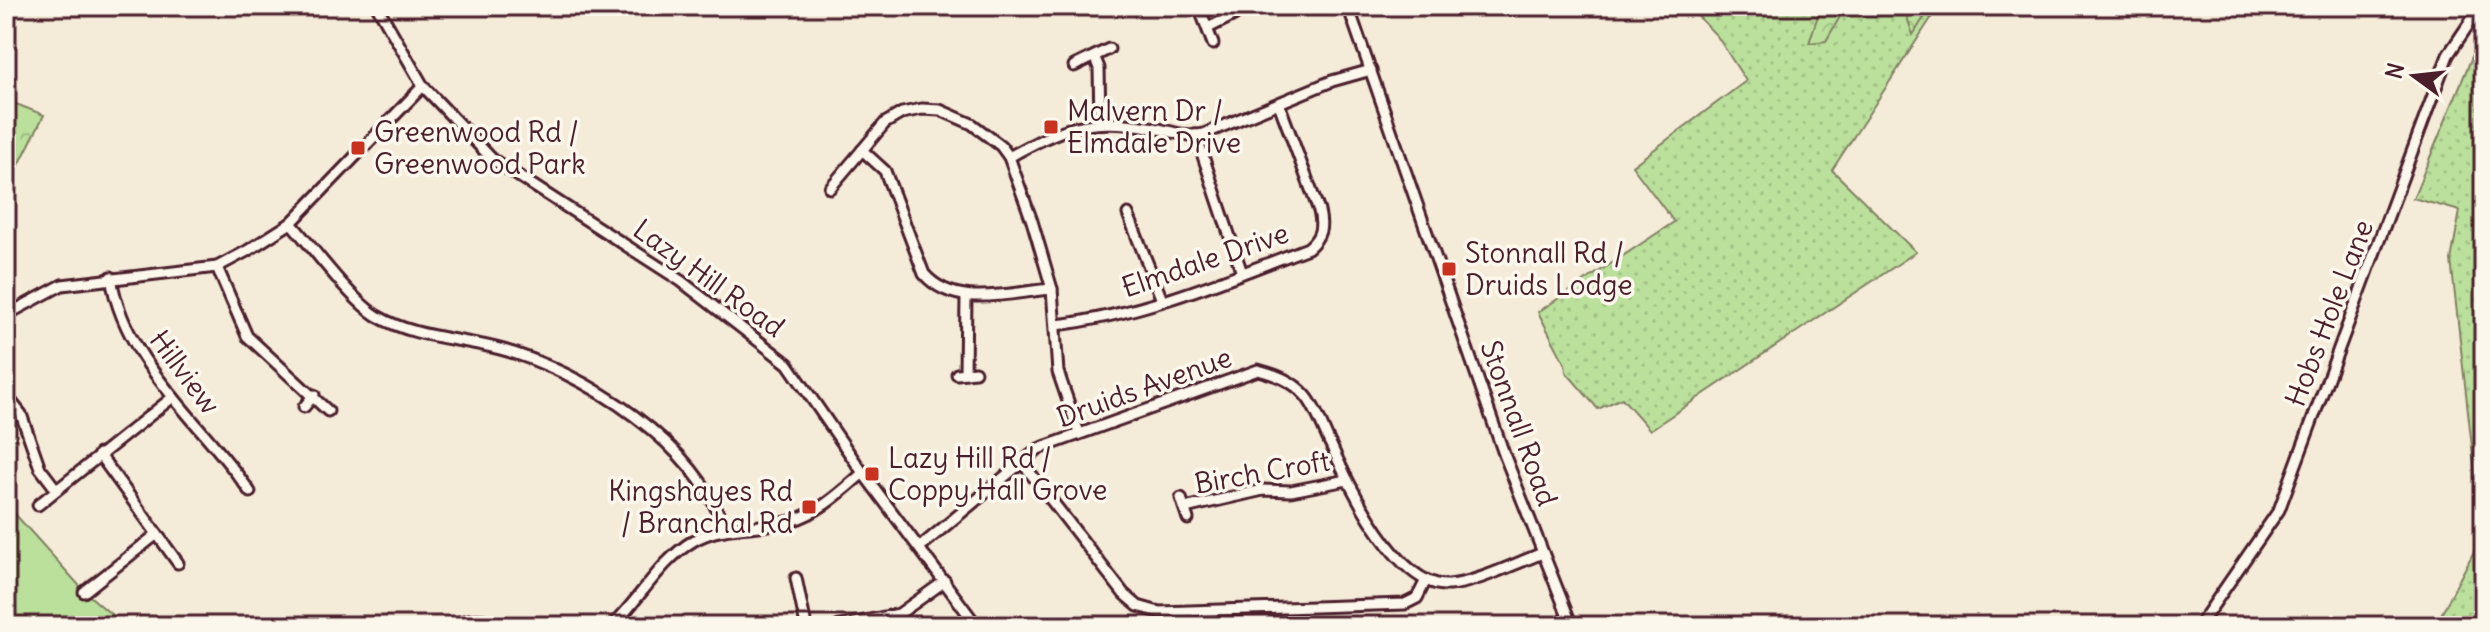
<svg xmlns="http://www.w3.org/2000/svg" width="2490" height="632" font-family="Delius,sans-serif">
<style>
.grass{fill:url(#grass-dots);stroke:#828063;stroke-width:2}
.forest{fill:url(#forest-crowns);stroke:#828063;stroke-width:2}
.park{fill:#bae09b;stroke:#828063;stroke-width:2}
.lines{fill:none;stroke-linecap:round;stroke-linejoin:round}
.street-casing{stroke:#4a1f2b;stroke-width:15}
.street{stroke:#fbf7ec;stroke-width:9}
.poi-dot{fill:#c8321e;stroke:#fbf7ec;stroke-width:3}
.labels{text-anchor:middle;stroke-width:7;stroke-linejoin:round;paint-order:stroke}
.poi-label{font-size:28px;fill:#4a1f2b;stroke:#fbf7ec;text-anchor:start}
.street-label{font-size:28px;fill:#4a1f2b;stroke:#fbf7ec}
</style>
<defs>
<pattern id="grass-dots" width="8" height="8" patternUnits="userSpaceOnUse" patternTransform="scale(2)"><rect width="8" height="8" fill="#bae09b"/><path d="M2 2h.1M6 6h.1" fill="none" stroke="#a1c086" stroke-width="1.8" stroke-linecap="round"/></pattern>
<pattern id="forest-crowns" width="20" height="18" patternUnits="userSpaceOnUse" patternTransform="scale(2)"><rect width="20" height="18" fill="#bae09b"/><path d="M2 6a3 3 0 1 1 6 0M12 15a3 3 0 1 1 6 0" fill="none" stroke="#a1c086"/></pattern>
</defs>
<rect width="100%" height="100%" fill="#f5ebd9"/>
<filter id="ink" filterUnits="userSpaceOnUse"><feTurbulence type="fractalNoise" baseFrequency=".0125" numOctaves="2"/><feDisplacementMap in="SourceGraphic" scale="16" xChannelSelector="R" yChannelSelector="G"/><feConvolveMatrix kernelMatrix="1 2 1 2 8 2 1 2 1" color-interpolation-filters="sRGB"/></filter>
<g filter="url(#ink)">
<g class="grass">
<path d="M1688 6H1939L1832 170 1916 252 1650 430 1622 398 1598 409 1566 372 1565 364 1538 312 1674 222 1632 166 1746 81 1717 36Z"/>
<path d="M2484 28V626H2435L2482 536 2451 260 2460 211 2413 198Z"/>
</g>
<g class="forest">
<path d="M1821 6H1846L1826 41 1809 43Z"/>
<path d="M1915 6H1931L1913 35 1907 17Z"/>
<path d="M6 100 44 115 6 191Z"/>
</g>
<path class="park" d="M6 504 85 592 125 626H6Z"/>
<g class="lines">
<defs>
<g id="street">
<path d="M377 6 423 86 492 159 681 281 788 364 863 473 977 626"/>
<path d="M1348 6 1504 454 1572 626"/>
<path d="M1201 12 1213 44"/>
<path d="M1208 28 1252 6"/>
<path d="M1095 58 1099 68 1100 121"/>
<path d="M1074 66 1109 49"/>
<path d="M1196 135 1242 273"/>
<path d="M862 150 885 171 924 274C955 310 1010 292 1052 289"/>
<path d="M1009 157C1062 128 1088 116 1149 127 1168 130 1185 138 1204 134L1332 81 1371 70"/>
<path d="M830 188 885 123 902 113 922 109 940 110 972 124 1001 146 1009 157 1032 221 1052 289 1058 372 1079 433"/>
<path d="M1128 214 1162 300"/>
<path d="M291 223C313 248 351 300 377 316 414 338 460 338 500 349 581 370 702 446 724 530"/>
<path d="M217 267 247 336 328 411"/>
<path d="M111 277C124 364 204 423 250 492"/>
<path d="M6 315 62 285 217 267 247 251 291 223 423 86"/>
<path d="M1056 325C1142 315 1227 279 1308 248 1321 237 1323 227 1319 211L1279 104"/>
<path d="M965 373 966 296"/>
<path d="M957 374 975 372"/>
<path d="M6 395 21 414 40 468 56 489"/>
<path d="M304 407 314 395"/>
<path d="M99 454 178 563"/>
<path d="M1021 461 1124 594 1138 606 1159 612 1405 604 1417 598 1426 580"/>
<path d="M1181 498 1188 519"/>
<path d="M38 505 173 397"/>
<path d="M1185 508 1263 490 1291 491 1347 480"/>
<path d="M920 547 1038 449 1258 370C1277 375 1293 381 1306 396 1317 409 1323 430 1331 445 1349 485 1398 589 1449 585 1476 583 1516 563 1543 553"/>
<path d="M796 578 806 626"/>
<path d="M84 592 157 534"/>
<path d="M451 626C473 614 490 621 513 626"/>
<path d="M612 626C640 599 660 561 693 541 723 523 759 530 791 521 819 513 841 492 863 473"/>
<path d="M839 626 899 614 945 581"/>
<path d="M2199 626 2279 510 2448 55 2481 6"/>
</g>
</defs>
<use href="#street" class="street-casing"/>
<use href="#street" class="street"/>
</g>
</g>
<g class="poi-dot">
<rect x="1043" y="119" width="16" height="16" rx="4"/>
<rect x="350" y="140" width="16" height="16" rx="4"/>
<rect x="1441" y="261" width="16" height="16" rx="4"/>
<rect x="864" y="466" width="16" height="16" rx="4"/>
<rect x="801" y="499" width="16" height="16" rx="4"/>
</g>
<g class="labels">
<g class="poi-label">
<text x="1067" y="121">Malvern Dr /<tspan x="1067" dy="32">Elmdale Drive</tspan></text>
<text x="374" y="142">Greenwood Rd /<tspan x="374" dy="32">Greenwood Park</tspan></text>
<text x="1465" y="263">Stonnall Rd /<tspan x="1465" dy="32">Druids Lodge</tspan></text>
<text x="888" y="468">Lazy Hill Rd /<tspan x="888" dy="32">Coppy Hall Grove</tspan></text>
<text x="793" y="501" text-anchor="end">Kingshayes Rd<tspan x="793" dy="32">/ Branchal Rd</tspan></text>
</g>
<g class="street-label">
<text transform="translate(1205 260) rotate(-19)" y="10">Elmdale Drive</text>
<text transform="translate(709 278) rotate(36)" y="10">Lazy Hill Road</text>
<text transform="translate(2329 313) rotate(-69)" y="10">Hobs Hole Lane</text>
<text transform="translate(185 372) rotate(53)" y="10">Hillview</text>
<text transform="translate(1144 387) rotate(-20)" y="10">Druids Avenue</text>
<text transform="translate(1519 423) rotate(70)" y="10">Stonnall Road</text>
<text transform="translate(1262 472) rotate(-10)" y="10">Birch Croft</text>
</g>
</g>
<rect width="2490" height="632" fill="none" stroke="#fbf7ec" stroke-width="32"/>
<rect x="16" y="16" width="2458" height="600" fill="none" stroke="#4a1f2b" stroke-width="3" filter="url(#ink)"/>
<g transform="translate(2414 76) rotate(285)" stroke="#fbf7ec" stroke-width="6" paint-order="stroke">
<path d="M0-6L14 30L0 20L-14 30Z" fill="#4a1f2b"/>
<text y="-12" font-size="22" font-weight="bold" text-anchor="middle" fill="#4a1f2b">N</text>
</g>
</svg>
